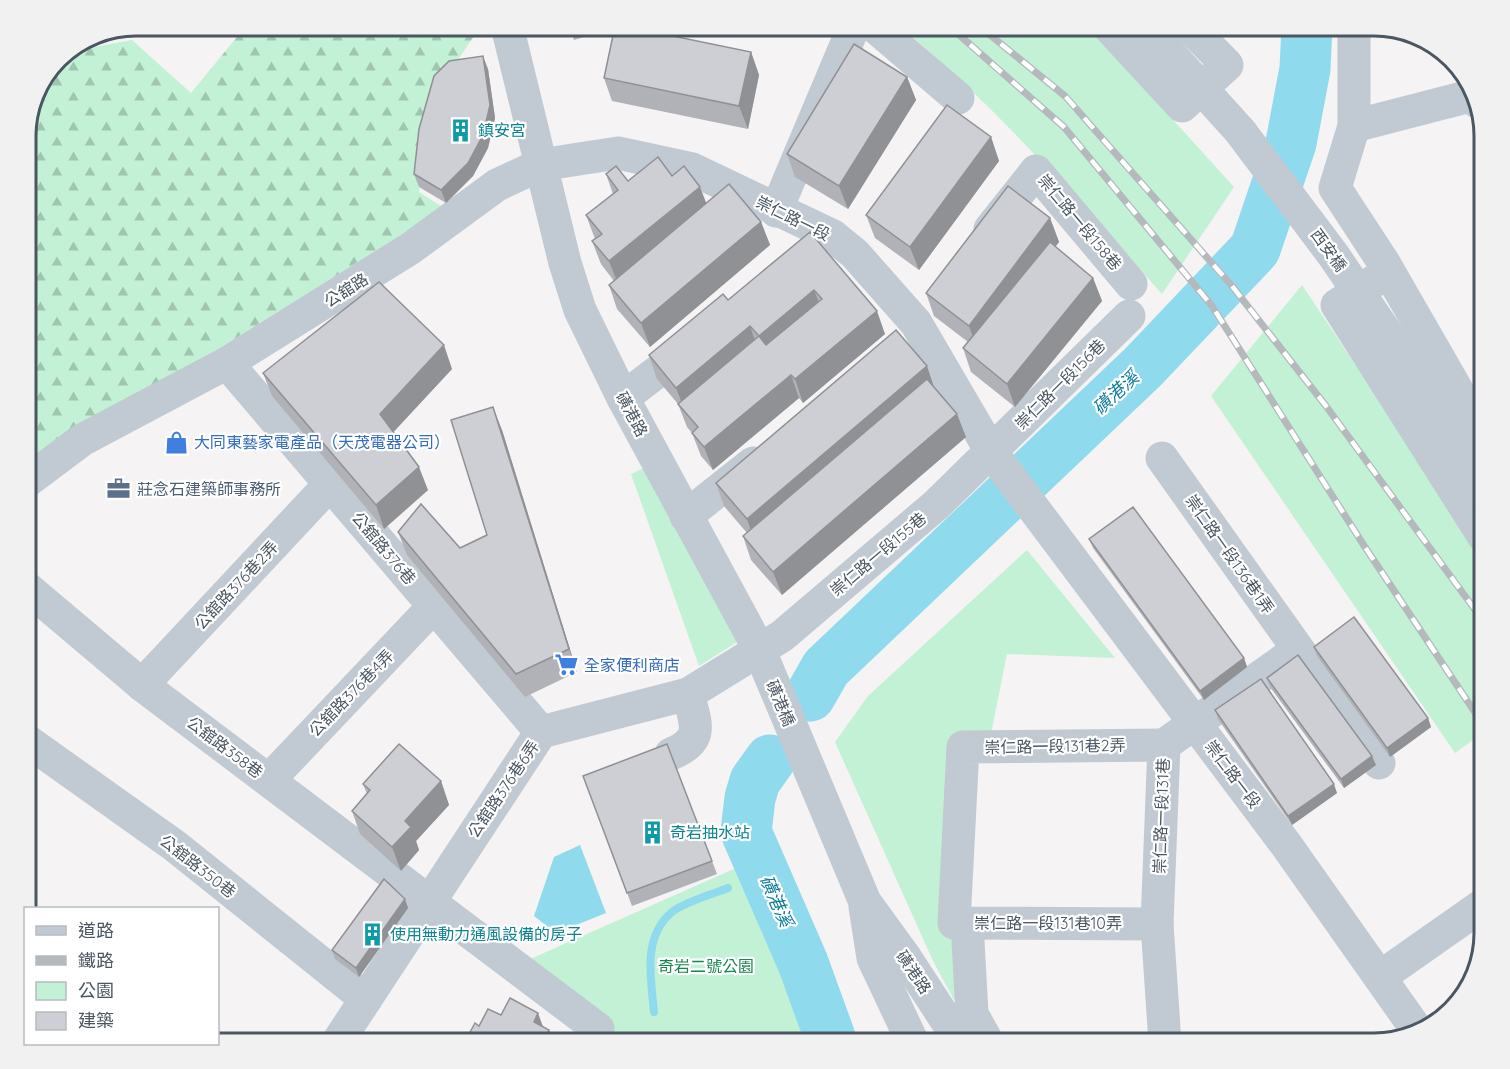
<svg xmlns="http://www.w3.org/2000/svg" width="1510" height="1069" font-family="Quicksand,'Noto Sans TC',sans-serif">
<style>
.forest{fill:url(#forest-firs)}
.park{fill:#c3f1d5}
.water{fill:#90daee}
.lines{fill:none;stroke-linecap:round;stroke-linejoin:round}
.stream{stroke:#90daee;stroke-width:8}
.river{stroke:#90daee;stroke-width:51}
.minor{stroke:#c1cad2;stroke-width:33}
.rail-casing{stroke:#b5b8bd;stroke-width:7}
.rail{stroke:#fff;stroke-width:4.5;stroke-dasharray:14;stroke-linecap:butt}
.minor-bridge{stroke:#c1cad2;stroke-width:33}
.wall{fill:#b0b2b7}
.shaded-wall{fill:#909195}
.building{fill:#cdcfd5;stroke:#909195;stroke-width:1.5}
.labels{text-anchor:middle;stroke-width:4.5;stroke-linejoin:round;paint-order:stroke}
.culture-label{font-size:16px;fill:#0d838f;stroke:#fff;text-anchor:start}
.street-label{font-size:16px;fill:#4a5661;stroke:#fff}
.shop-label{font-size:16px;fill:#366cbe;stroke:#fff;text-anchor:start}
.service-label{font-size:16px;fill:#4e5e75;stroke:#fff;text-anchor:start}
.park-label{font-size:16px;fill:#17864f;stroke:#fff}
.water-label{font-size:18px;font-style:italic;fill:#0c7c9b;stroke:#fff}
.rim{fill:none;stroke:#4a5661;stroke-width:3}
</style>
<defs>
<pattern id="forest-firs" width="22" height="20" patternUnits="userSpaceOnUse" patternTransform="scale(1.5)"><rect width="22" height="20" fill="#c3f1d5"/><path d="M5 1l3.5 6h-7zM16 11l3.5 6h-7z" fill="#a0c6b0"/></pattern>
</defs>
<rect width="100%" height="100%" fill="#f5f3f3"/>
<path class="forest" d="M246 26H455L478 30 427 106 419 192 444 208 26 469V128L37 87 63 53 132 40 191 93Z"/>
<g class="park">
<path d="M900 26H1088L1234 187 1162 294C1079 201 995 106 900 26Z"/>
<path d="M1302 285 1484 557V732L1455 753 1211 396Z"/>
<path d="M650 465 737 642 699 666 631 474Z"/>
<path d="M1027 550 1115 658 1007 654 990 739H965L953 935 965 1020 933 961 835 742 868 696Z"/>
<path d="M752 861 815 1043H612L617 1034 528 960Z"/>
</g>
<path class="water" d="M580 845 606 913 556 933 534 916 554 857Z"/>
<g class="lines">
<path class="stream" d="M654 1012C651 978 642 937 672 912 684 902 713 894 728 888"/>
<g class="river">
<path d="M810 696 826 668 1143 367 1255 249 1291 143 1305 69 1307 26"/>
<path d="M770 760 755 781 750 798 746 832 803 963 832 1043"/>
</g>
<g class="minor">
<path d="M507 26 565 263 580 310 623 398 759 649 865 902 905 957 961 1043"/>
<path d="M874 26 958 98"/>
<path d="M1108 26 1182 106 1227 65 1189 26"/>
<path d="M1477 102 1474 95 1354 126 1335 188 1384 263 1484 437"/>
<path d="M1354 126V26"/>
<path d="M776 211 854 26"/>
<path d="M990 229 1036 171 1131 284"/>
<path d="M1382 276 1337 305 1484 537"/>
<path d="M227 363 541 732"/>
<path d="M623 398 691 346"/>
<path d="M1162 458 1379 763"/>
<path d="M26 482 82 440 227 363 411 248 497 185 540 165 618 153 692 169 833 236 855 254 916 323 992 453 1287 846 1419 1033"/>
<path d="M686 516 753 463"/>
<path d="M26 587 142 685 598 1029 596 1043"/>
<path d="M142 685 330 484"/>
<path d="M26 740 175 846 366 999"/>
<path d="M671 754C705 740 696 724 688 694"/>
<path d="M269 780 434 606"/>
<path d="M865 907 873 958 913 1043"/>
<path d="M967 923 972 1014 988 1043"/>
<path d="M1157 924 954 923 963 747 1164 745"/>
<path d="M1380 977 1484 904"/>
<path d="M337 1043 541 732 688 694 782 636 936 505 1129 316"/>
<path d="M1165 1043 1157 924 1164 745 1298 650"/>
</g>
<defs>
<g id="rail">
<path d="M949 26 1064 127 1212 306 1363 544 1484 726"/>
<path d="M979 26 1065 96 1232 286 1326 406 1484 622"/>
</g>
</defs>
<use href="#rail" class="rail-casing"/>
<use href="#rail" class="rail"/>
<path class="minor-bridge" d="M1145 26 1240 131 1334 256 1435 405 1484 494"/>
</g>
<g class="wall">
<path d="M569 26H624L751 52 759 75 748 129 612 101 604 78 614 28 574 40Z"/>
<path d="M488 69 495 118 488 148 473 176 446 203 419 187 414 174Z"/>
<path d="M907 77 916 100 848 209 795 177 787 154Z"/>
<path d="M991 137 999 161 919 270 875 238 866 215Z"/>
<path d="M606 174 628 181 672 176 706 203 761 222 770 245 650 347 617 309 609 285 614 281 601 264 592 241 595 239 586 215 613 194Z"/>
<path d="M1050 218 1059 242 1055 247 1093 278 1102 301 1015 407 971 372 963 348 968 342 934 316 926 293Z"/>
<path d="M810 232 885 334 803 403 799 398 713 470 701 456 692 433 687 427 678 404 657 379 649 355 728 300Z"/>
<path d="M452 369 393 432 428 490 384 529 272 396 263 373Z"/>
<path d="M934 387 966 437 782 595 751 560 743 536 747 533 724 506 716 483Z"/>
<path d="M502 430 577 672 525 697 407 555 398 532 460 548 487 535Z"/>
<path d="M1089 539 1244 658 1247 667 1204 700 1093 548Z"/>
<path d="M1314 647 1428 718 1431 727 1390 757 1317 656Z"/>
<path d="M1267 678 1376 765 1344 788 1270 687Z"/>
<path d="M1215 710 1337 793 1292 825 1218 719Z"/>
<path d="M667 744 717 874 632 906 583 776Z"/>
<path d="M441 781 449 805 416 841 419 850 401 871 360 834 352 811 367 794 363 784Z"/>
<path d="M405 899 408 908 359 977 335 959 332 950Z"/>
</g>
<g class="shaded-wall">
<path d="M751 52 759 75 748 129 739 106Z"/>
<path d="M483 56 488 69 495 118 488 148 473 176 446 203 441 190Z"/>
<path d="M907 77 916 100 848 209 839 186Z"/>
<path d="M991 137 999 161 919 270 910 247Z"/>
<path d="M700 187 709 210 618 284 609 261Z"/>
<path d="M1050 218 1059 242 977 349 969 326Z"/>
<path d="M761 222 770 245 650 347 641 323Z"/>
<path d="M1093 278 1102 301 1015 407 1007 384Z"/>
<path d="M814 290 823 313 767 360 759 336Z"/>
<path d="M877 311 885 334 803 403 795 379Z"/>
<path d="M750 326 758 349 685 411 676 388Z"/>
<path d="M444 345 452 369 388 438 380 414Z"/>
<path d="M927 366 935 390 755 543 747 519Z"/>
<path d="M791 375 799 398 713 470 704 447Z"/>
<path d="M493 407 502 430 577 672 569 649Z"/>
<path d="M957 414 966 437 782 595 773 572Z"/>
<path d="M419 467 428 490 384 529 376 505Z"/>
<path d="M1244 658 1247 667 1204 700 1200 691Z"/>
<path d="M1428 718 1431 727 1390 757 1387 748Z"/>
<path d="M1372 756 1376 765 1344 788 1341 779Z"/>
<path d="M441 781 449 805 416 841 419 850 401 871 392 847 405 821Z"/>
<path d="M1334 784 1337 793 1292 825 1288 816Z"/>
<path d="M405 899 408 908 359 977 356 968Z"/>
<path d="M538 1013 546 1035 549 1030 554 1043H542L534 1022Z"/>
</g>
<g class="building">
<path d="M615 26H624L751 52 739 106 604 78Z"/>
<path d="M854 44 907 77 839 186 787 154Z"/>
<path d="M483 56 490 105 483 135 468 163 441 190 414 174 419 129 434 76 449 61Z"/>
<path d="M947 105 991 137 910 247 866 215Z"/>
<path d="M658 157 672 176 684 166 700 187 609 261 592 241 602 234 586 215 618 190 606 174 616 166 628 181Z"/>
<path d="M729 184 761 222 641 323 609 285Z"/>
<path d="M1008 186 1050 218 969 326 926 293Z"/>
<path d="M810 232 877 311 795 379 791 375 704 447 692 433 698 427 678 404 759 336 766 345 822 299 814 290 759 336 750 326 676 388 649 355 723 294 728 300Z"/>
<path d="M1050 242 1093 278 1007 384 963 348Z"/>
<path d="M379 282 444 345 380 414 419 467 376 505 263 373Z"/>
<path d="M896 330 927 366 747 519 716 483Z"/>
<path d="M927 379 957 414 773 572 743 536Z"/>
<path d="M493 407 569 649 516 674 398 532 421 504 460 548 487 535 451 420Z"/>
<path d="M1133 507 1244 658 1200 691 1089 539Z"/>
<path d="M1354 617 1428 718 1387 748 1314 647Z"/>
<path d="M1298 655 1372 756 1341 779 1267 678Z"/>
<path d="M1261 679 1334 784 1288 816 1215 710Z"/>
<path d="M399 744 441 781 405 821 411 827 392 847 352 811 370 790 363 784Z"/>
<path d="M667 744 712 861 627 893 583 776Z"/>
<path d="M384 879 405 899 356 968 332 950Z"/>
<path d="M510 998 538 1013 534 1022 549 1030 542 1043H464L475 1023 479 1026 488 1009 501 1015Z"/>
</g>
<defs>
<symbol id="building-bare" viewBox="-9 -9 18 18"><path d="M-4-6H4V6H1V3H-1V6H-4ZM-2.5-4.3h1.7v1.8h-1.7ZM.8-4.3h1.7v1.8H.8ZM-2.5-1h1.7V.8h-1.7ZM.8-1h1.7V.8H.8Z" fill="#0f9aa8" stroke="#fff" stroke-width="2.5" paint-order="stroke"/></symbol>
<symbol id="shop-bare" viewBox="-9 -9 18 18"><path d="M-5-2.5h2.3a2.7 3.5 0 0 1 5.4 0H5L5.5 6h-11ZM-1.5-2.5h3a1.5 2.3 0 0 0-3 0Z" fill="#3f7fe0" stroke="#fff" stroke-width="2.5" paint-order="stroke"/></symbol>
<symbol id="office-bare" viewBox="-9 -9 18 18"><path d="M-6-3h4V-5.5h4V-3h4V5H-6ZM-1-4.5V-3h2v-1.5ZM-6 0V1H6V0Z" fill="#5c6f8a" stroke="#fff" stroke-width="2.5" paint-order="stroke"/></symbol>
<symbol id="supermarket-bare" viewBox="-9 -9 18 18"><path d="M-6-5.5h2.5l.6 2H6L4.5 2H-2.5L-4.4-4H-6ZM-1.5 3.2a1.3 1.3 0 1 0 .1 0ZM3 3.2a1.3 1.3 0 1 0 .1 0Z" fill="#3f7fe0" stroke="#fff" stroke-width="2.5" paint-order="stroke"/></symbol>
</defs>
<g fill-rule="evenodd">
<use href="#building-bare" x="444" y="114" width="33" height="33"/>
<use href="#shop-bare" x="160" y="426" width="33" height="33"/>
<use href="#office-bare" x="102" y="472" width="33" height="33"/>
<use href="#supermarket-bare" x="550" y="648" width="33" height="33"/>
<use href="#building-bare" x="636" y="816" width="33" height="33"/>
<use href="#building-bare" x="356" y="918" width="33" height="33"/>
</g>
<g class="labels">
<g class="culture-label">
<text x="478" y="136">鎮安宮</text>
<text x="670" y="838">奇岩抽水站</text>
<text x="390" y="940">使用無動力通風設備的房子</text>
</g>
<g class="street-label">
<text transform="translate(793 218) rotate(26)" y="6">崇仁路一段</text>
<text transform="translate(1080 222) rotate(50)" y="6">崇仁路一段158巷</text>
<text transform="translate(1329 250) rotate(54)" y="6">西安橋</text>
<text transform="translate(346 290) rotate(-32)" y="6">公舘路</text>
<text transform="translate(1060 384) rotate(-45)" y="6">崇仁路一段156巷</text>
<text transform="translate(632 414) rotate(62)" y="6">磺港路</text>
<text transform="translate(384 548) rotate(50)" y="6">公舘路376巷</text>
<text transform="translate(878 554) rotate(-40)" y="6">崇仁路一段155巷</text>
<text transform="translate(1230 554) rotate(55)" y="6">崇仁路一段136巷1弄</text>
<text transform="translate(236 585) rotate(-47)" y="6">公舘路376巷2弄</text>
<text transform="translate(351 693) rotate(-46)" y="6">公舘路376巷4弄</text>
<text transform="translate(781 703) rotate(67)" y="6">磺港橋</text>
<text transform="translate(1055 746) rotate(-1)" y="6">崇仁路一段131巷2弄</text>
<text transform="translate(225 747) rotate(37)" y="6">公舘路358巷</text>
<text transform="translate(1233 774) rotate(53)" y="6">崇仁路一段</text>
<text transform="translate(503 789) rotate(-56)" y="6">公舘路376巷6弄</text>
<text transform="translate(1161 816) rotate(-88)" y="6">崇仁路一段131巷</text>
<text transform="translate(198 866) rotate(38)" y="6">公舘路350巷</text>
<text x="1048" y="929">崇仁路一段131巷10弄</text>
<text transform="translate(914 972) rotate(56)" y="6">磺港路</text>
</g>
<g class="shop-label">
<text x="194" y="448">大同東藝家電產品（天茂電器公司）</text>
<text x="584" y="671">全家便利商店</text>
</g>
<g class="service-label">
<text x="137" y="495">莊念石建築師事務所</text>
</g>
<g class="park-label">
<text x="706" y="972">奇岩二號公園</text>
</g>
<g class="water-label">
<text transform="translate(1116 393) rotate(-43)" y="6">磺港溪</text>
<text transform="translate(776 901) rotate(66)" y="6">磺港溪</text>
</g>
</g>
<path d="M0 0H1510V1069H0ZM136 36H1374A100 100 0 0 1 1474 136V933A100 100 0 0 1 1374 1033H136A100 100 0 0 1 36 933V136A100 100 0 0 1 136 36Z" fill="#f1f1f2" fill-rule="evenodd"/>
<path class="rim" d="M136 36H1374A100 100 0 0 1 1474 136V933A100 100 0 0 1 1374 1033H136A100 100 0 0 1 36 933V136A100 100 0 0 1 136 36Z"/>
<rect x="24" y="907" width="195" height="138" fill="#ffffff" stroke="#b7bbc0" stroke-width="1.5"/>
<rect x="36" y="926" width="30" height="9" fill="#c1cad2" stroke="#b7bbc0" stroke-width="1.5"/>
<text x="78" y="937" font-size="18" fill="#4a5661">道路</text>
<rect x="36" y="956" width="30" height="9" fill="#b5b8bd" stroke="#b7bbc0" stroke-width="1.5"/>
<text x="78" y="967" font-size="18" fill="#4a5661">鐵路</text>
<rect x="36" y="982" width="30" height="18" fill="#c3f1d5" stroke="#b7bbc0" stroke-width="1.5"/>
<text x="78" y="997" font-size="18" fill="#4a5661">公園</text>
<rect x="36" y="1012" width="30" height="18" fill="#cdcfd5" stroke="#b7bbc0" stroke-width="1.5"/>
<text x="78" y="1027" font-size="18" fill="#4a5661">建築</text>
</svg>
